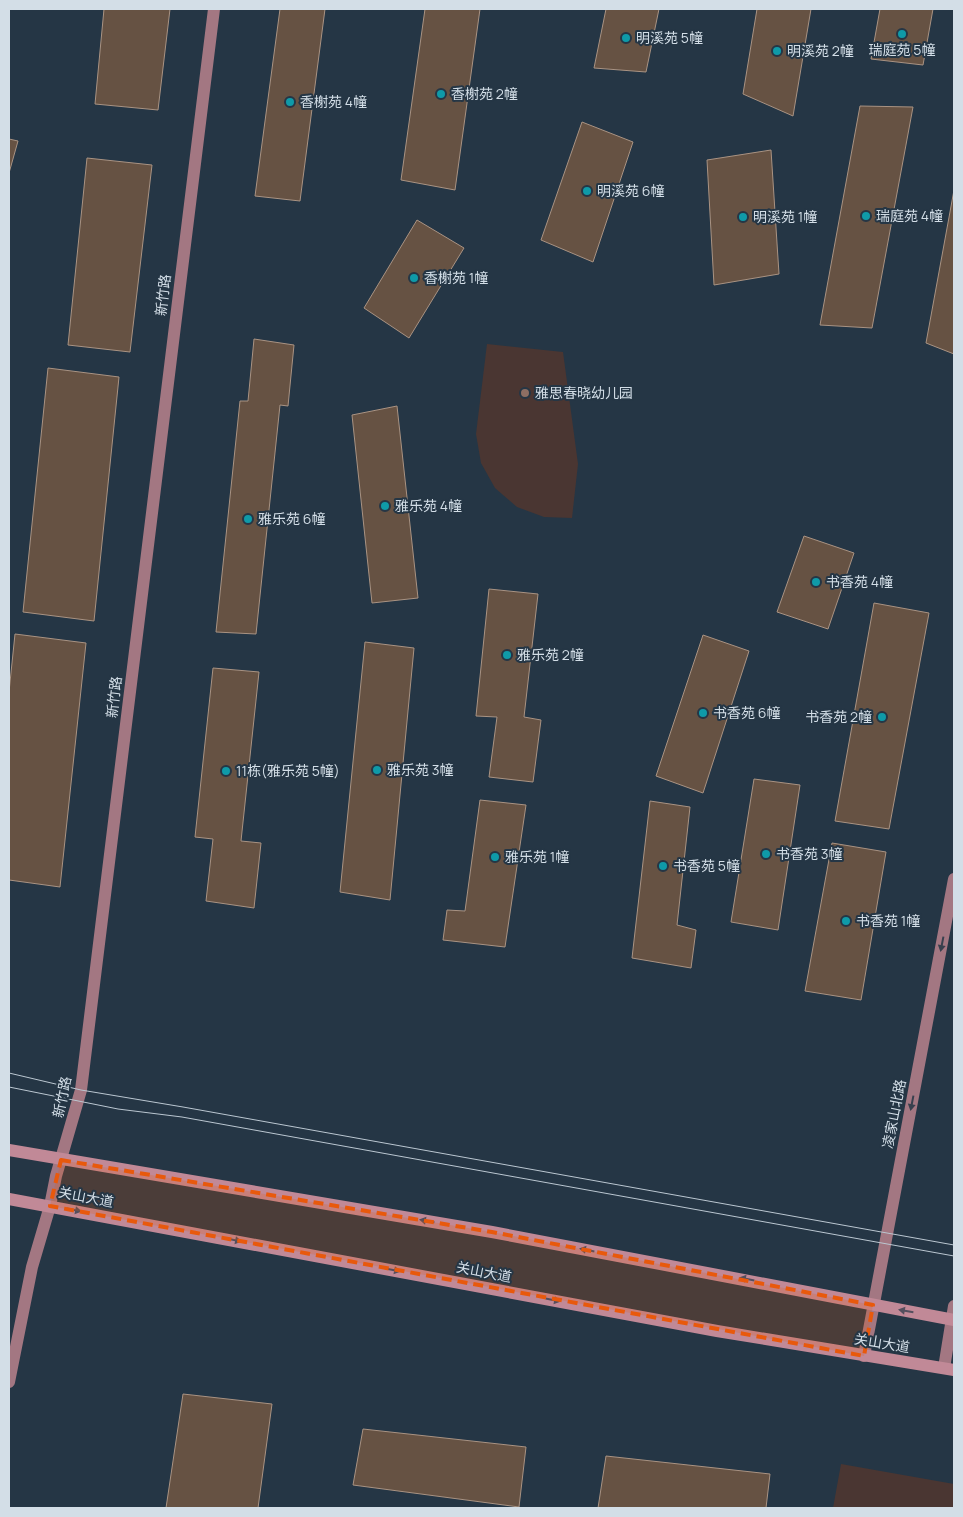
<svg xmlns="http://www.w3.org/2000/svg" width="963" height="1517" font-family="Manrope,'Noto Sans SC',sans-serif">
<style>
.education{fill:#4a3632}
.building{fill:#665243;stroke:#a99383}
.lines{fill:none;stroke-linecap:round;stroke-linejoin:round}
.secondary{stroke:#a37782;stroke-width:12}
.primary{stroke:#c18997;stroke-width:12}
.tram{stroke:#bbc7d1;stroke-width:1}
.oneway{fill:#38404e}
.oneway2{fill:#544f5e}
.marked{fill:#e8590c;fill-opacity:0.2;stroke:#e8590c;stroke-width:4;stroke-dasharray:10 6;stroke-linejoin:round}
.culture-dot{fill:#0f9aa8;stroke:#253645;stroke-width:2}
.education-dot{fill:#8d6e63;stroke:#253645;stroke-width:2}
.labels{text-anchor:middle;stroke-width:4;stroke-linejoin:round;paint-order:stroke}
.poi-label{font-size:14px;fill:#d3dee7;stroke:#253645;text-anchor:start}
.street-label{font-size:14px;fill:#d3dee7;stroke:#253645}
</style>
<rect width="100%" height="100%" fill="#253645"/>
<g class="education">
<path d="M487 344 563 352 578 464 572 518 544 517 517 507 495 488 481 463 476 434Z"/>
<path d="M841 1464 954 1484V1508H833Z"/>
</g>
<g class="building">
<path d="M104 9H170L158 110 95 104Z"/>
<path d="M280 9H325L300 201 255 196Z"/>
<path d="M425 9H480L455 190 401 180Z"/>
<path d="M606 9H659L646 72 594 68Z"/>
<path d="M757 9H811L793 116 743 94Z"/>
<path d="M880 9H933L923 65 871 59Z"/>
<path d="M860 106 913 107 872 328 820 325Z"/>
<path d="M582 122 633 142 593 262 541 240Z"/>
<path d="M9 139 18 141 9 173Z"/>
<path d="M771 150 779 274 714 285 707 160Z"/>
<path d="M87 158 152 165 130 352 68 345Z"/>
<path d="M954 190V354L926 343Z"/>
<path d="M417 220 464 248 409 338 364 308Z"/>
<path d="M254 339 294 345 288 406 280 405 256 634 216 632 240 401H248Z"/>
<path d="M48 368 119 377 94 621 23 612Z"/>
<path d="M397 406 418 598 372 603 352 415Z"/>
<path d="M804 536 854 553 828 629 777 612Z"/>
<path d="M489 589 538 594 524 717 541 720 533 782 489 777 497 717 476 716Z"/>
<path d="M874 603 929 613 889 829 835 821Z"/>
<path d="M15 634 86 643 60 887 9 880V692Z"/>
<path d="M703 635 749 651 703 793 656 776Z"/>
<path d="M365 642 414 648 390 900 340 892Z"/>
<path d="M213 668 259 672 241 841 261 843 254 908 206 901 213 839 195 837Z"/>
<path d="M754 779 800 785 778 930 731 922Z"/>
<path d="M480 800 526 805 505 947 443 940 447 910 465 911Z"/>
<path d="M650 801 690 807 677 925 696 930 691 968 632 958Z"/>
<path d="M832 843 886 852 861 1000 805 991Z"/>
<path d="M183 1394 272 1404 258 1508H166Z"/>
<path d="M363 1429 526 1447 519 1507 353 1485Z"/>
<path d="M606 1456 770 1474 766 1508H598Z"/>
</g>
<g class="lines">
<g class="secondary">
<path d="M864 1356 954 879"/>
<path d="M944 1368 954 1306"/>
<path d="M9 1382 32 1267 50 1206 56 1176 81 1090 214 9"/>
</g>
<g class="primary">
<path d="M9 1150 492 1232 954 1320"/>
<path d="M9 1199 717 1331 954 1370"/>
</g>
<g class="tram">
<path d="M9 1073 81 1090 183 1107 954 1245"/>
<path d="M9 1087 118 1109 182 1117 954 1256"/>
</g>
</g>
<defs><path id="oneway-solid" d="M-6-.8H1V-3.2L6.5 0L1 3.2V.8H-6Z" transform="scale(1.25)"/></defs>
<g class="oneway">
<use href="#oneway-solid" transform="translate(942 944) rotate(101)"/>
<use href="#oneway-solid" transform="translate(912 1103) rotate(101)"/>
</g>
<g class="oneway2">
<use href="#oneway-solid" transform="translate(74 1210) rotate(11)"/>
<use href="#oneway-solid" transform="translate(427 1221) rotate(-170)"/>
<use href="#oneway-solid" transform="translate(234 1240) rotate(11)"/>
<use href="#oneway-solid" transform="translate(587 1250) rotate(-169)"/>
<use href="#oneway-solid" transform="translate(393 1270) rotate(11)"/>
<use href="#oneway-solid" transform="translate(747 1279) rotate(-169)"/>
<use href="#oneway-solid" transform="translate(553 1300) rotate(11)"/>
<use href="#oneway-solid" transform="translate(906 1311) rotate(-170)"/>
</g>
<path class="marked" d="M61 1160 492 1232 873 1305 864 1356 50 1206Z"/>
<g class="culture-dot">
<circle cx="902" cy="34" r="5"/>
<circle cx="626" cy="38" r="5"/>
<circle cx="777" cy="51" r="5"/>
<circle cx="441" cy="94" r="5"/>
<circle cx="290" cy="102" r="5"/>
<circle cx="587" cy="191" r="5"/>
<circle cx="866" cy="216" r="5"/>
<circle cx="743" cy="217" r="5"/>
<circle cx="414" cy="278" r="5"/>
<circle cx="385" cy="506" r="5"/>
<circle cx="248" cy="519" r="5"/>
<circle cx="816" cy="582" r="5"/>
<circle cx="507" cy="655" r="5"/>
<circle cx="703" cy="713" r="5"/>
<circle cx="882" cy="717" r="5"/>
<circle cx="377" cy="770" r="5"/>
<circle cx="226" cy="771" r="5"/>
<circle cx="766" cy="854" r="5"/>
<circle cx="495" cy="857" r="5"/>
<circle cx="663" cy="866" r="5"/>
<circle cx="846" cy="921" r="5"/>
</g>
<circle class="education-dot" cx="525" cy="393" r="5"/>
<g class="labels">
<g class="poi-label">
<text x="636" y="43">明溪苑 5幢</text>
<text x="902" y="55" text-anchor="middle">瑞庭苑 5幢</text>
<text x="787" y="56">明溪苑 2幢</text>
<text x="451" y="99">香榭苑 2幢</text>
<text x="300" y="107">香榭苑 4幢</text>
<text x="597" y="196">明溪苑 6幢</text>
<text x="876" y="221">瑞庭苑 4幢</text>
<text x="753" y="222">明溪苑 1幢</text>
<text x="424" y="283">香榭苑 1幢</text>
<text x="535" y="398">雅思春晓幼儿园</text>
<text x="395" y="511">雅乐苑 4幢</text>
<text x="258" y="524">雅乐苑 6幢</text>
<text x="826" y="587">书香苑 4幢</text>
<text x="517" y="660">雅乐苑 2幢</text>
<text x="713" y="718">书香苑 6幢</text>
<text x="872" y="722" text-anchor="end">书香苑 2幢</text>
<text x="387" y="775">雅乐苑 3幢</text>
<text x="236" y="776">11栋(雅乐苑 5幢)</text>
<text x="776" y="859">书香苑 3幢</text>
<text x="505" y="862">雅乐苑 1幢</text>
<text x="673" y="871">书香苑 5幢</text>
<text x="856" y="926">书香苑 1幢</text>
</g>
<g class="street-label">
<text transform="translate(163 295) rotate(-83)" y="5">新竹路</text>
<text transform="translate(114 697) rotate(-83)" y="5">新竹路</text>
<text transform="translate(62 1097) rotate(-78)" y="5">新竹路</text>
<text transform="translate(894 1114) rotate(-79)" y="5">凌家山北路</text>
<text transform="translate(86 1197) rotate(11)" y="5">关山大道</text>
<text transform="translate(484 1272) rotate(11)" y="5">关山大道</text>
<text transform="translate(882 1343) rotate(9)" y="5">关山大道</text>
</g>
</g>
<rect width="963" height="1517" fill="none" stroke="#d3dee7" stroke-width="20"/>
</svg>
